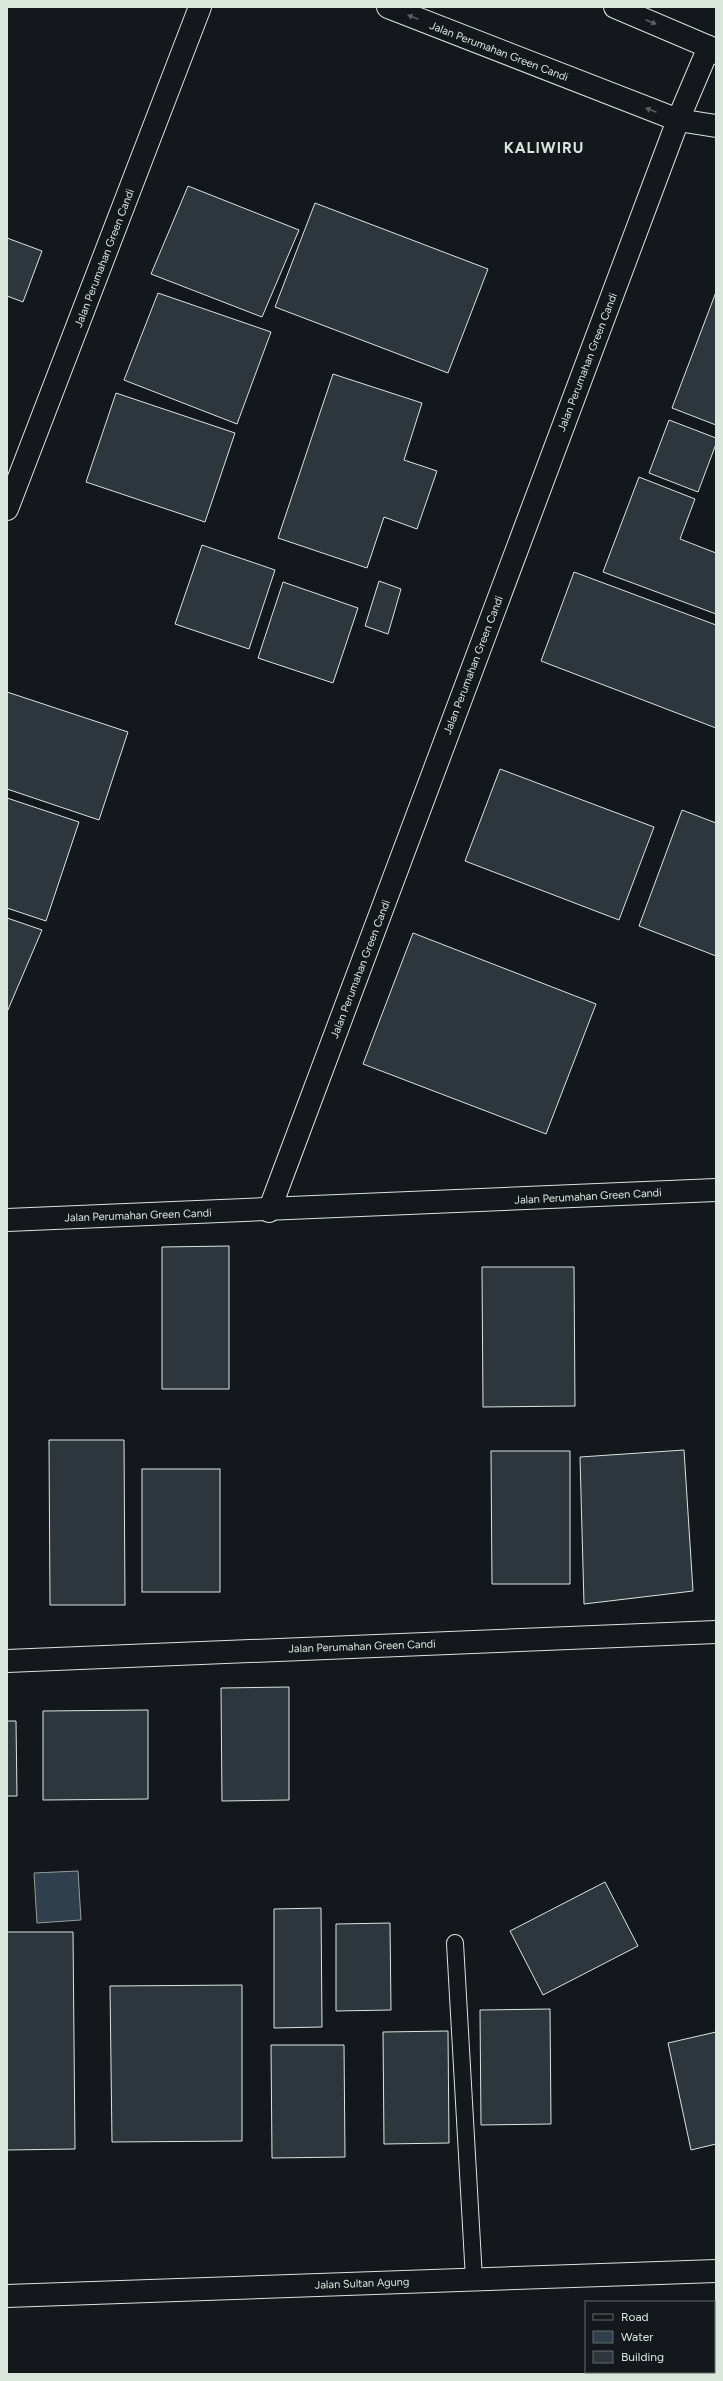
<svg xmlns="http://www.w3.org/2000/svg" width="723" height="2381" font-family="Figtree,sans-serif">
<style>
.water{fill:#2f3f4d;stroke:#939e99}
.building{fill:#2c363c;stroke:#d8e6dc}
.lines{fill:none;stroke-linecap:round;stroke-linejoin:round}
.service-casing{stroke:#d8e6dc;stroke-width:18}
.minor-casing{stroke:#d8e6dc;stroke-width:24}
.trunk-casing{stroke:#d8e6dc;stroke-width:24}
.service{stroke:#14181c;stroke-width:16}
.minor{stroke:#14181c;stroke-width:22}
.trunk{stroke:#14181c;stroke-width:22}
.oneway{fill:#59605f}
.labels{text-anchor:middle;stroke-width:3;stroke-linejoin:round;paint-order:stroke}
.street-label{font-size:11px;fill:#d8e6dc;stroke:#14181c}
.district-label{font-size:15px;font-weight:bold;letter-spacing:1px;fill:#d8e6dc;stroke:#14181c}
</style>
<rect width="100%" height="100%" fill="#14181c"/>
<path class="water" d="M78 1871 81 1920 37 1923 34 1873Z"/>
<g class="building">
<path d="M188 186 299 230 262 317 151 274Z"/>
<path d="M315 203 488 269 448 373 275 307Z"/>
<path d="M7 238 42 251 23 302 7 296Z"/>
<path d="M716 292V425L672 408Z"/>
<path d="M158 293 271 332 237 424 124 380Z"/>
<path d="M333 374 422 403 404 460 437 471 417 529 384 517 367 568 278 538Z"/>
<path d="M116 393 235 433 205 522 86 482Z"/>
<path d="M669 420 716 438V444L698 492 649 473Z"/>
<path d="M639 477 695 499 680 539 716 553V614L603 572Z"/>
<path d="M202 545 275 570 249 649 175 624Z"/>
<path d="M574 572 716 625V728L541 661Z"/>
<path d="M379 581 401 589 388 634 365 626Z"/>
<path d="M283 582 358 608 333 683 258 658Z"/>
<path d="M7 692 128 732 99 820 7 789Z"/>
<path d="M500 769 654 827 619 920 465 861Z"/>
<path d="M7 798 79 822 46 921 7 908Z"/>
<path d="M682 810 716 823V956L639 926Z"/>
<path d="M7 918 42 930 7 1012Z"/>
<path d="M413 933 596 1004 546 1134 363 1064Z"/>
<path d="M229 1246V1389H162V1247Z"/>
<path d="M482 1267H574L575 1406 483 1407Z"/>
<path d="M49 1440H124L125 1605H50Z"/>
<path d="M684 1450 693 1591 584 1604 580 1457Z"/>
<path d="M491 1451H570V1584H492Z"/>
<rect x="142" y="1469" width="78" height="123"/>
<path d="M289 1687V1800L222 1801 221 1688Z"/>
<path d="M148 1710V1799L43 1800V1711Z"/>
<path d="M7 1721H16L17 1796H7Z"/>
<path d="M605 1882 638 1946 543 1995 510 1931Z"/>
<path d="M321 1908 322 2027 274 2028V1909Z"/>
<path d="M390 1923 391 2010 336 2011V1924Z"/>
<path d="M7 1932H73L75 2149 7 2150Z"/>
<path d="M242 1985V2141L112 2142 110 1986Z"/>
<path d="M550 2009 551 2124 481 2125 480 2010Z"/>
<path d="M448 2031 449 2143 384 2144 383 2032Z"/>
<path d="M716 2032V2144L691 2150 668 2043Z"/>
<path d="M271 2045H344L345 2157 272 2158Z"/>
</g>
<g class="lines">
<defs>
<path id="service" d="M455 1943 474 2279"/>
<g id="minor">
<path d="M388 7 678 120 716 126"/>
<path d="M615 7 709 47 716 53"/>
<path d="M7 509 200 7"/>
<path d="M269 1211 678 120 709 47"/>
<path d="M7 1220 716 1190"/>
<path d="M7 1661 716 1632"/>
</g>
<path id="trunk" d="M7 2296 716 2271"/>
</defs>
<use href="#service" class="service-casing"/>
<use href="#minor" class="minor-casing"/>
<use href="#trunk" class="trunk-casing"/>
<use href="#service" class="service"/>
<use href="#minor" class="minor"/>
<use href="#trunk" class="trunk"/>
</g>
<defs><path id="oneway-solid" d="M-6-.8H1V-3.2L6.5 0L1 3.2V.8H-6Z"/></defs>
<g class="oneway">
<use href="#oneway-solid" transform="translate(413 17) rotate(-159)"/>
<use href="#oneway-solid" transform="translate(651 22) rotate(23)"/>
<use href="#oneway-solid" transform="translate(651 110) rotate(-159)"/>
</g>
<g class="labels">
<g class="street-label">
<text transform="translate(499 51) rotate(21)" y="4">Jalan Perumahan Green Candi</text>
<text transform="translate(104 258) rotate(-69)" y="4">Jalan Perumahan Green Candi</text>
<text transform="translate(587 362) rotate(-69)" y="4">Jalan Perumahan Green Candi</text>
<text transform="translate(473 665) rotate(-69)" y="4">Jalan Perumahan Green Candi</text>
<text transform="translate(360 969) rotate(-69)" y="4">Jalan Perumahan Green Candi</text>
<text transform="translate(588 1196) rotate(-3)" y="4">Jalan Perumahan Green Candi</text>
<text transform="translate(138 1215) rotate(-2)" y="4">Jalan Perumahan Green Candi</text>
<text transform="translate(362 1646) rotate(-2)" y="4">Jalan Perumahan Green Candi</text>
<text transform="translate(362 2283) rotate(-2)" y="4">Jalan Sultan Agung</text>
</g>
<g class="district-label">
<text x="544" y="153">KALIWIRU</text>
</g>
</g>
<rect width="723" height="2381" fill="none" stroke="#d8e6dc" stroke-width="16"/>
<rect x="585" y="2301" width="130" height="72" fill="#14181c" stroke="#626a69"/>
<rect x="593" y="2314" width="20" height="6" fill="#14181c" stroke="#626a69"/>
<text x="621" y="2321" font-size="12" fill="#d8e6dc">Road</text>
<rect x="593" y="2331" width="20" height="12" fill="#2f3f4d" stroke="#626a69"/>
<text x="621" y="2341" font-size="12" fill="#d8e6dc">Water</text>
<rect x="593" y="2351" width="20" height="12" fill="#2c363c" stroke="#626a69"/>
<text x="621" y="2361" font-size="12" fill="#d8e6dc">Building</text>
</svg>
